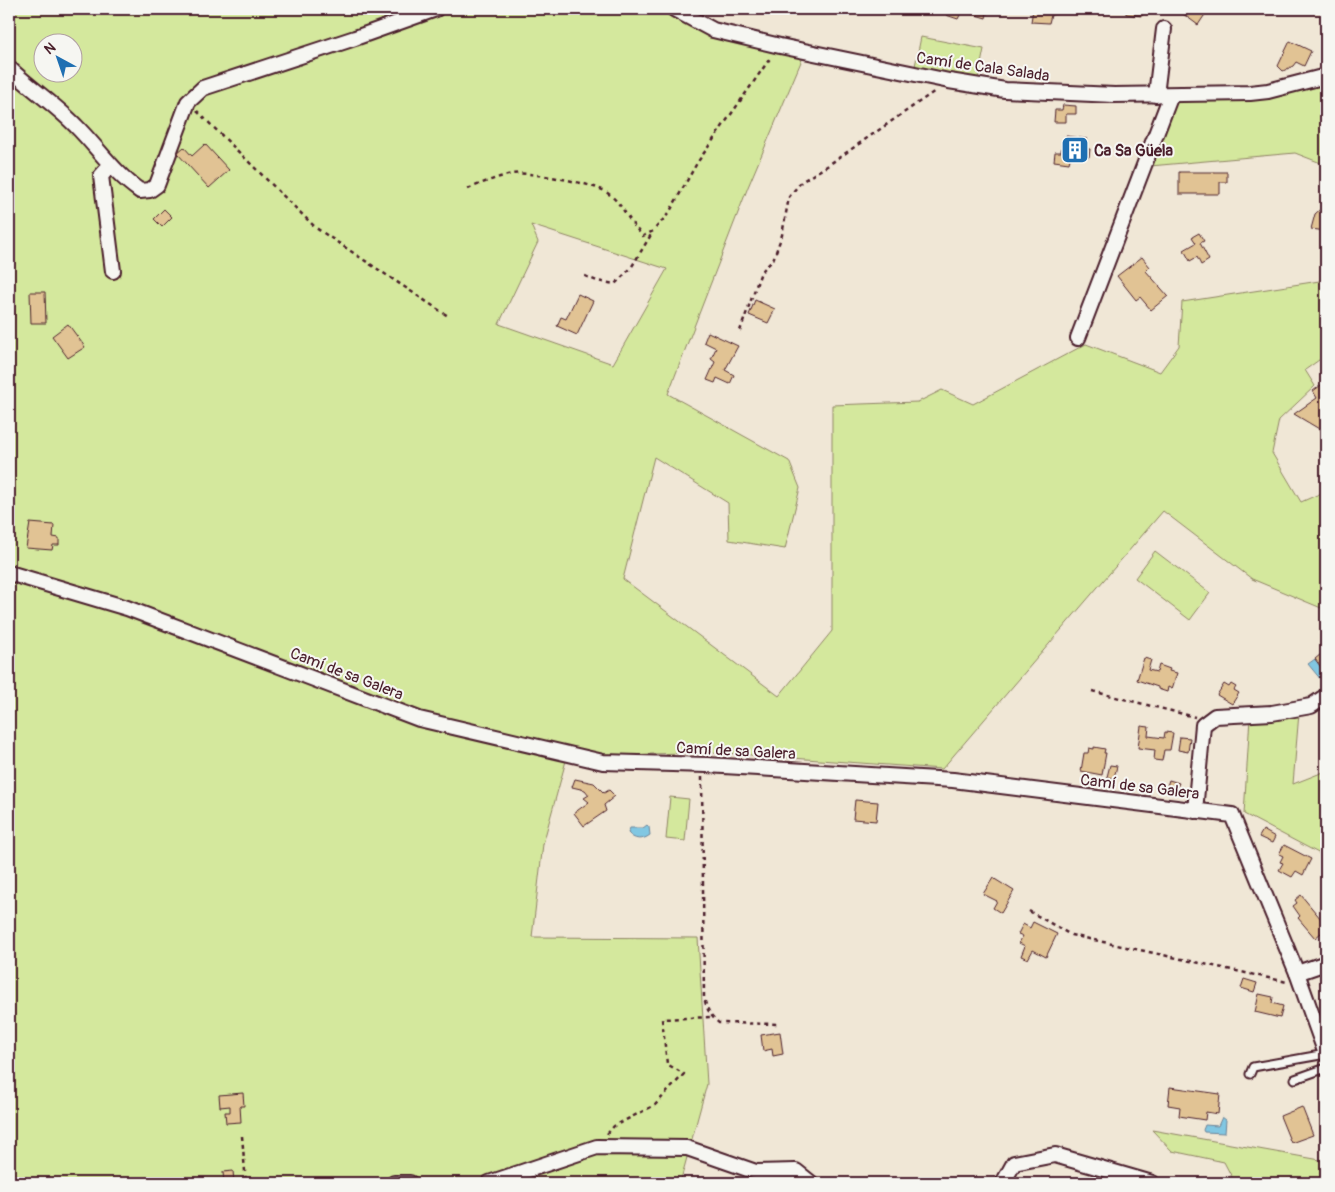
<svg xmlns="http://www.w3.org/2000/svg" width="1335" height="1192" font-family="Pangolin,sans-serif">
<style>
.green{fill:#d4e89d;stroke:#8f8464;fill-rule:evenodd}
.water{fill:#81c7e2;stroke:#6b8499}
.building{fill:#e1c394;stroke:#4a1f2b}
.lines{fill:none;stroke-linecap:round;stroke-linejoin:round}
.service-casing{stroke:#4a1f2b;stroke-width:11}
.minor-casing{stroke:#4a1f2b;stroke-width:18}
.path{stroke:#4a1f2b;stroke-width:2.5;stroke-dasharray:4 4;stroke-linecap:butt}
.service{stroke:#f6f6f2;stroke-width:7}
.minor{stroke:#f6f6f2;stroke-width:14}
.labels{text-anchor:middle;stroke-width:4;stroke-linejoin:round;paint-order:stroke}
.street-label{font-size:16px;fill:#4a1f2b;stroke:#f6f6f2}
.poi-label{font-size:16px;font-weight:bold;fill:#4a1f2b;stroke:#f6f6f2;text-anchor:start}
</style>
<rect width="100%" height="100%" fill="#f0e7d6"/>
<filter id="ink" filterUnits="userSpaceOnUse"><feTurbulence type="fractalNoise" baseFrequency=".02" numOctaves="2"/><feDisplacementMap in="SourceGraphic" scale="10" xChannelSelector="R" yChannelSelector="G"/><feConvolveMatrix kernelMatrix="1 2 1 2 8 2 1 2 1" color-interpolation-filters="sRGB"/></filter>
<g filter="url(#ink)">
<g class="green">
<path d="M9 9H660L672 18 803 57 748 187 668 394 789 461 800 488 785 549 729 540 728 503 654 457 623 579 779 696 832 631V405L918 402 942 390 973 404 1086 344 1160 372 1179 346 1182 302 1326 280V355L1305 370 1315 386 1279 420 1272 453 1301 502 1326 491V610L1252 579 1163 511 942 769 710 752 567 757 543 844 532 937 698 938 707 1084 680 1183H9ZM42 42H72V72H42ZM531 225 667 269 613 364 499 324 538 242Z"/>
<path d="M921 37 984 49 978 79 915 66Z"/>
<path d="M1326 82V165L1295 153 1150 166 1175 102 1257 100Z"/>
<path d="M1155 551 1210 593 1190 620 1135 578Z"/>
<path d="M1299 713 1293 784 1326 771V857L1244 814 1250 717Z"/>
<path d="M670 797 689 799 685 841 666 839Z"/>
<path d="M1152 1130 1326 1161V1183H1235L1224 1162 1172 1151Z"/>
</g>
<g class="water">
<path d="M1315 659 1326 674V678L1322 681 1308 664Z"/>
<path d="M647 825 649 827 650 835C642 841 634 840 628 833L630 828H643Z"/>
<path d="M1222 1117 1226 1120 1225 1133 1204 1132 1203 1130 1205 1125 1218 1126Z"/>
</g>
<g class="building">
<path d="M948 9H988L986 18 962 11 958 19 946 15Z"/>
<path d="M1033 9H1067L1066 12 1051 15 1049 23 1031 22Z"/>
<path d="M1126 9H1154L1150 13 1145 10 1142 16 1126 14Z"/>
<path d="M1180 9H1201L1206 13 1198 25 1179 11Z"/>
<path d="M1290 41 1311 51 1304 66 1296 62 1293 66 1283 71 1278 66Z"/>
<path d="M1063 105 1076 106V114H1066V122H1054L1055 110H1062Z"/>
<path d="M1066 136 1087 139 1086 149H1090L1089 157 1071 155 1069 163 1054 161 1055 152H1061L1062 144H1064Z"/>
<path d="M205 144 229 170 209 188 177 153 184 147 192 156Z"/>
<path d="M1179 172H1227V182H1220V194H1179Z"/>
<path d="M1326 204V231L1311 229 1315 214Z"/>
<path d="M164 209 172 217 162 227 154 219Z"/>
<path d="M1199 233 1204 241 1200 243 1209 260 1201 265 1197 257 1190 261 1184 250 1196 243 1192 237Z"/>
<path d="M1142 257 1150 267 1146 271 1168 296 1151 310 1140 297 1136 300 1117 276Z"/>
<path d="M30 292H45L46 323H31Z"/>
<path d="M578 294 593 301 577 335 557 326 561 317 566 319Z"/>
<path d="M755 300 775 309 768 323 749 315Z"/>
<path d="M68 324 85 347 68 358 52 336Z"/>
<path d="M708 332 738 346 725 370 734 375 730 384 717 378 715 383 707 380 715 362 711 359 716 348 704 342Z"/>
<path d="M1324 383 1326 387V433L1294 414 1317 398 1313 391Z"/>
<path d="M30 523 54 525 53 537 59 538V545H53L52 550 26 548Z"/>
<path d="M1326 650V674L1315 659Z"/>
<path d="M1144 658 1151 660 1148 670 1157 672 1159 665 1170 669 1169 671 1177 673 1172 689 1168 687 1167 692 1158 689V687L1137 680Z"/>
<path d="M1224 684 1229 687 1231 684 1236 687 1234 690 1239 693 1232 704 1217 695Z"/>
<path d="M1141 726 1149 727 1148 736 1164 738 1165 732 1173 733 1170 750H1164L1162 761 1154 760 1155 750 1138 748Z"/>
<path d="M1180 737 1190 738 1188 752 1178 750Z"/>
<path d="M1094 747 1105 749 1104 753H1106L1102 775 1081 771 1084 753H1088L1089 748 1094 749Z"/>
<path d="M1110 765 1117 766 1114 778 1107 777Z"/>
<path d="M575 779 594 783 604 793 609 790 615 796 604 805 606 811 584 826 574 813 589 802 584 798 589 795 585 790 572 787Z"/>
<path d="M1169 780 1179 783 1176 789 1167 786Z"/>
<path d="M855 800 878 802 876 821 853 819Z"/>
<path d="M1263 830 1275 837 1272 843 1259 837Z"/>
<path d="M1284 845 1311 859 1303 875 1296 871 1292 877 1279 870 1283 863 1280 862 1283 856 1279 854Z"/>
<path d="M993 878 1014 891 1001 913 993 908 997 901 983 894Z"/>
<path d="M1301 895 1326 925V929L1315 938 1298 918 1300 916 1293 906 1297 903 1295 900Z"/>
<path d="M1033 922 1057 934 1046 957 1033 950 1028 959 1021 956 1025 946 1019 943 1023 936 1018 934 1023 924 1030 928Z"/>
<path d="M1244 979 1257 983 1254 992 1241 988Z"/>
<path d="M1259 994 1273 997 1272 1003 1283 1006 1280 1018 1255 1012Z"/>
<path d="M780 1032 783 1054 773 1056 772 1049 763 1051 761 1035Z"/>
<path d="M1170 1087 1220 1094 1218 1114 1206 1112 1205 1120 1179 1116 1180 1107 1168 1105Z"/>
<path d="M243 1093 244 1106H240L241 1122 226 1123 225 1112H230V1106L220 1107 219 1095Z"/>
<path d="M1302 1107 1313 1135 1291 1143 1280 1116Z"/>
<path d="M233 1171 234 1182 237 1183H223H224L223 1172Z"/>
</g>
<g class="lines">
<defs>
<g id="service">
<path d="M1250 1074 1253 1067 1326 1054"/>
<path d="M1295 1079 1326 1068"/>
</g>
<g id="minor">
<path d="M674 9 713 30 780 46 949 81 1005 90 1114 95 1250 93 1268 91 1326 76"/>
<path d="M9 68C30 88 56 105 76 126 98 148 114 173 140 191L150 190 157 185 188 102 203 88 355 38 436 9"/>
<path d="M1156 95 1164 29"/>
<path d="M110 166 101 176 113 271"/>
<path d="M1078 338 1171 95"/>
<path d="M9 573 127 608 419 719 603 762 707 765 953 780 1232 815 1297 973 1326 1054"/>
<path d="M1195 811 1203 725 1215 716 1272 713 1311 706 1326 696"/>
<path d="M1297 973 1326 963"/>
<path d="M394 1183H410"/>
<path d="M489 1183 597 1147 687 1148 756 1172 796 1171 811 1183"/>
<path d="M1003 1183 1014 1163 1055 1155 1152 1183"/>
</g>
</defs>
<use href="#service" class="service-casing"/>
<use href="#minor" class="minor-casing"/>
<g class="path">
<path d="M197 111 316 228 448 316"/>
<path d="M468 189C482 183 497 177 512 174 527 171 593 183 606 192 623 203 628 222 643 236L653 231 669 213 697 163 771 57"/>
<path d="M585 276 597 281 615 284 631 268 652 233"/>
<path d="M740 331 761 272 773 260 782 235 789 197 801 182 827 166 935 91"/>
<path d="M1092 691 1195 717"/>
<path d="M702 777 704 998C707 1009 710 1016 719 1023L780 1024"/>
<path d="M1029 911 1071 935 1287 982"/>
<path d="M607 1134 614 1126 655 1105 684 1074 667 1064 662 1019 712 1017"/>
<path d="M242 1136 246 1183"/>
</g>
<use href="#service" class="service"/>
<use href="#minor" class="minor"/>
</g>
</g>
<defs>
<symbol id="building-square" viewBox="-11 -11 22 22"><rect x="-9" y="-9" width="18" height="18" rx="4" fill="#1f6fb2" stroke="#f6f6f2"/><path d="M-4-6H4V6H1V3H-1V6H-4ZM-2.5-4.3h1.7v1.8h-1.7ZM.8-4.3h1.7v1.8H.8ZM-2.5-1h1.7V.8h-1.7ZM.8-1h1.7V.8H.8Z" fill="#fff"/></symbol>
</defs>
<g fill-rule="evenodd">
<use href="#building-square" x="1059" y="134" width="32" height="32"/>
</g>
<g class="labels">
<g class="street-label">
<text transform="translate(983 66) rotate(8)" y="6">Camí de Cala Salada</text>
<text transform="translate(347 673) rotate(21)" y="6">Camí de sa Galera</text>
<text transform="translate(736 750) rotate(3)" y="6">Camí de sa Galera</text>
<text transform="translate(1140 786) rotate(7)" y="6">Camí de sa Galera</text>
</g>
<g class="poi-label">
<text x="1094" y="156">Ca Sa Güela</text>
</g>
</g>
<rect width="1335" height="1192" fill="none" stroke="#f6f6f2" stroke-width="30"/>
<rect x="15" y="15" width="1305" height="1162" fill="none" stroke="#4a1f2b" stroke-width="2" filter="url(#ink)"/>
<g transform="translate(58 58) rotate(320)"><circle r="24" fill="#f6f6f2" stroke="#b1a0a2"/>
<path d="M0-4L9 19L0 12L-9 19Z" fill="#1f6fb2"/>
<text y="-8" font-size="14" font-weight="bold" text-anchor="middle" fill="#4a1f2b">N</text>
</g>
</svg>
